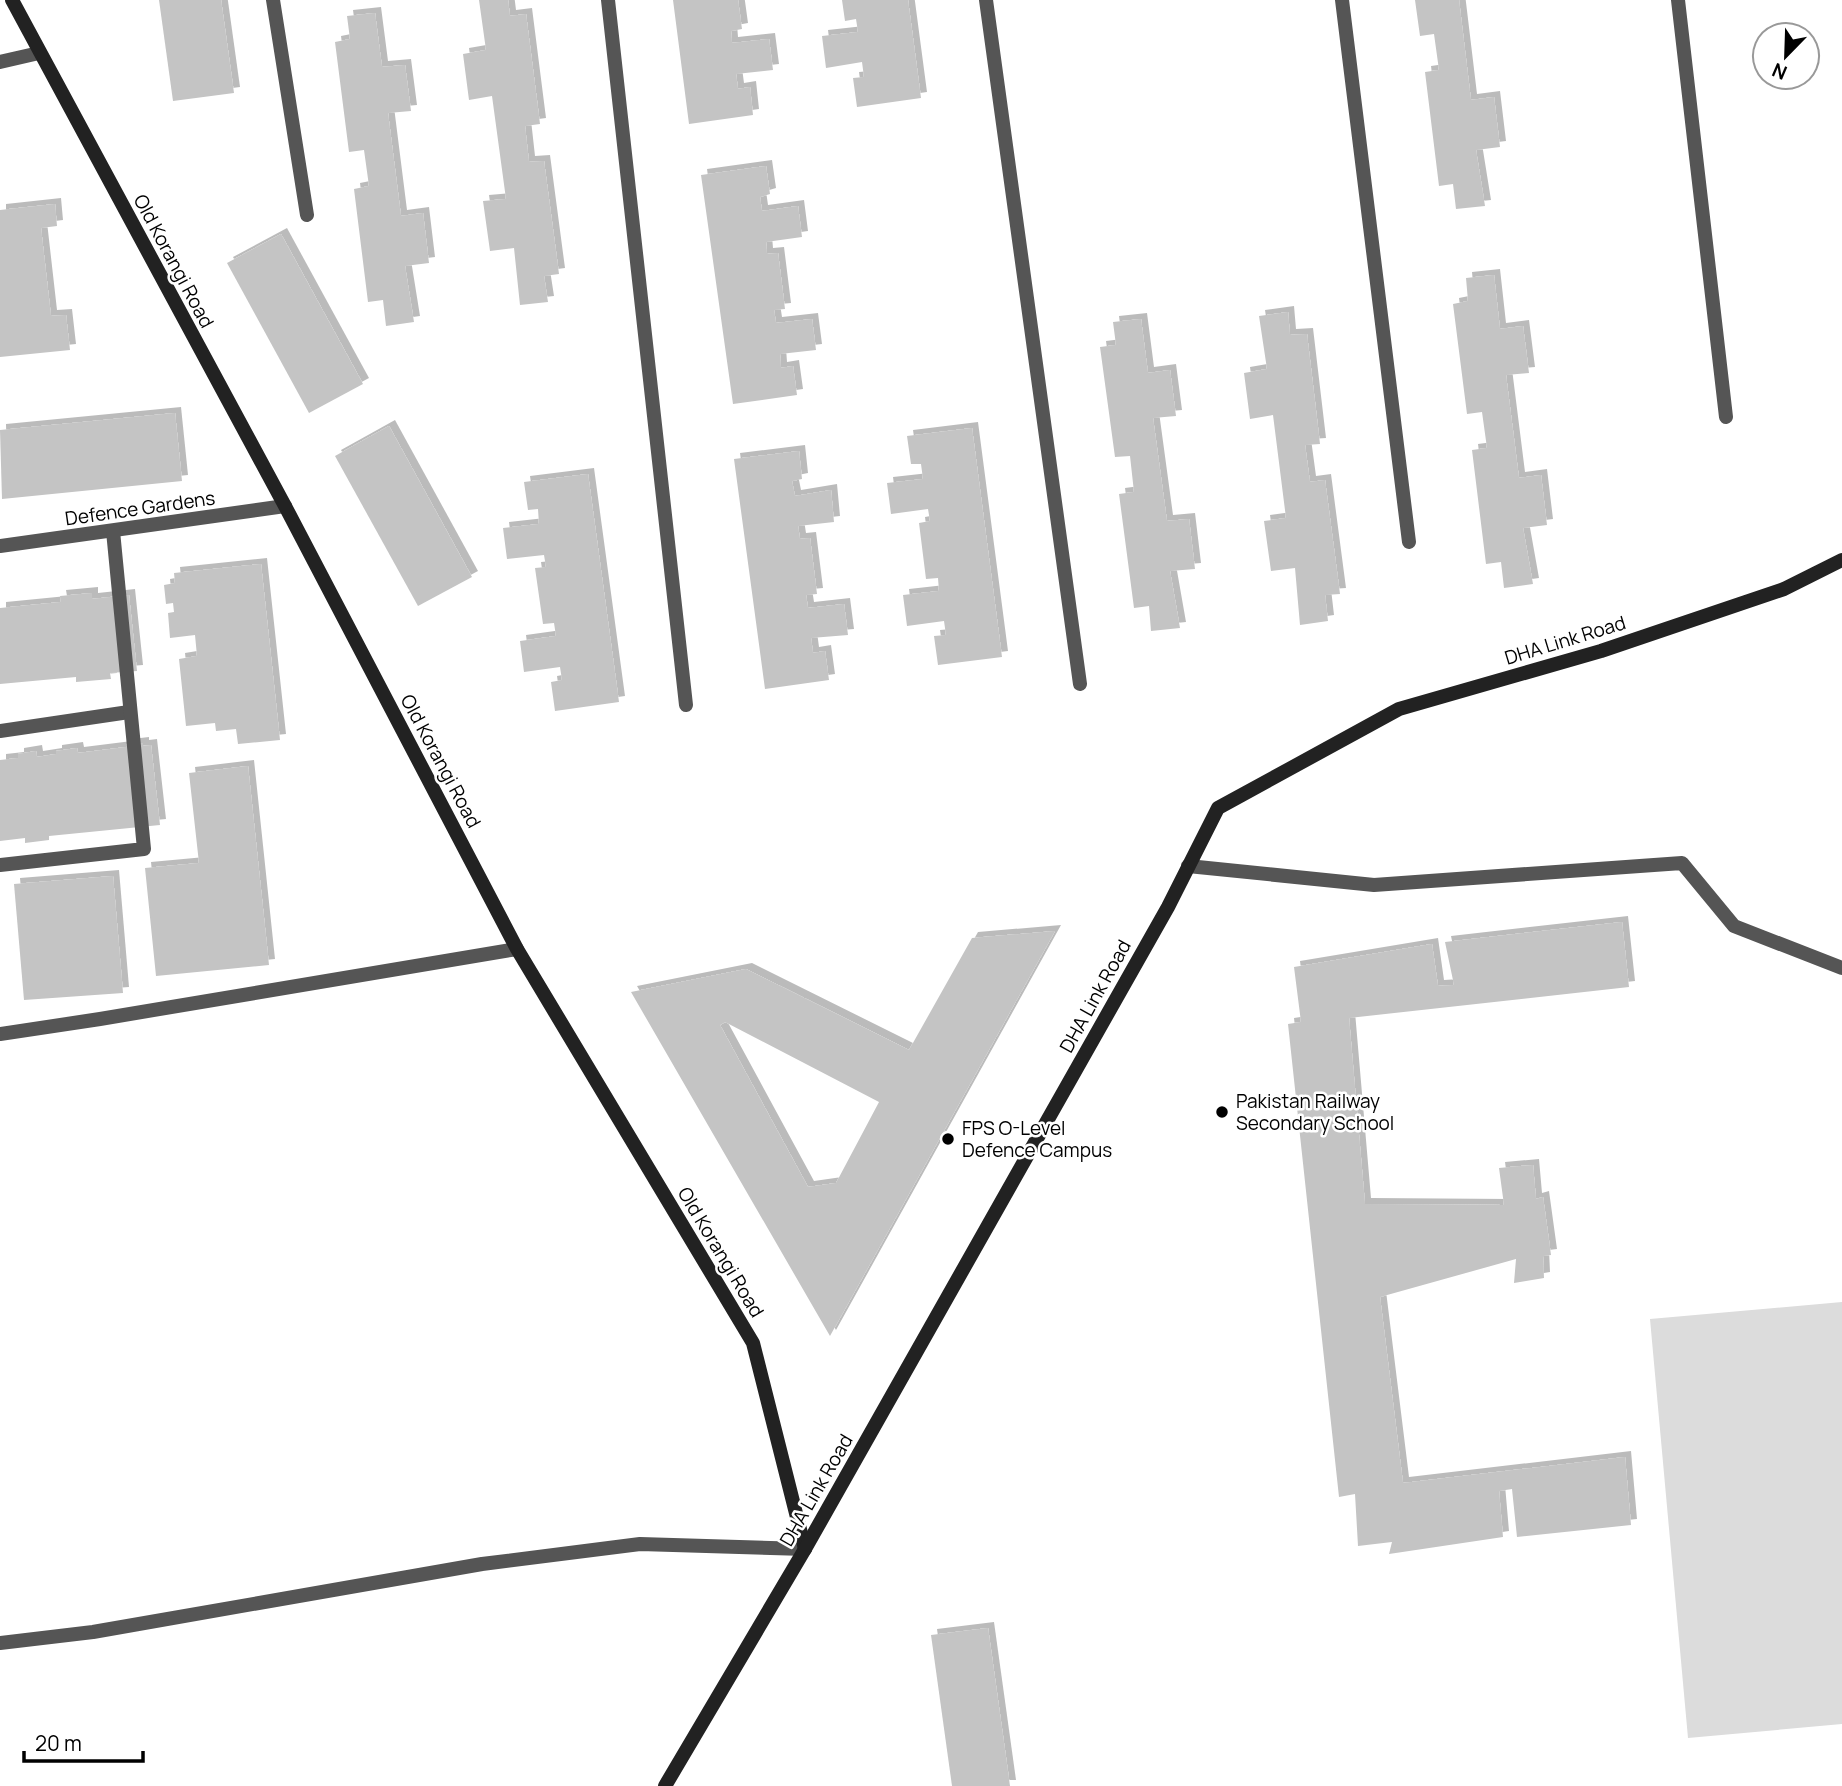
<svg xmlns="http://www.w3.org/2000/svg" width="1842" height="1786" font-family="Manrope,sans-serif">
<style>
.green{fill:#dcdcdc}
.building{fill:#c4c4c4;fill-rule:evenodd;filter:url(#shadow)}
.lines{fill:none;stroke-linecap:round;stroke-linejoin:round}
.street{stroke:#555;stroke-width:14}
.secondary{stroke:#222;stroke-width:14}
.poi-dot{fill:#000;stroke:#fff;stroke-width:2.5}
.labels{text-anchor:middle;stroke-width:5;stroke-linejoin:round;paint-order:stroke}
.street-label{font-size:19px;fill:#000;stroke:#fff}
.poi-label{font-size:19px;fill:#000;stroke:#fff;text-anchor:start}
</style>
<defs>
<filter id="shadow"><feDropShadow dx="6" dy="-6" stdDeviation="0" flood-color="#0004"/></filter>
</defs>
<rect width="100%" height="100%" fill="#fff"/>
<path class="green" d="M1842 1302V1724L1688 1738 1650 1319Z"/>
<g class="building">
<path d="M159 0H221L234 93 173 101Z"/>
<path d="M479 0H508L510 16 526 14 540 124 525 126 529 162 544 161 559 274 544 276 548 302 520 305 514 248 490 251 483 201 506 199 492 96 469 100 463 54 486 50Z"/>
<path d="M673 0H738L742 29 731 31 732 43 769 39 773 70 736 74 738 89 750 87 753 115 689 124Z"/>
<path d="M842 0H908L921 98 857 107 853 78 864 77 862 62 826 68 822 36 858 32 856 19 845 21Z"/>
<path d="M1415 0H1459L1471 100 1494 97 1500 147 1476 150 1485 206 1456 209 1453 184 1439 186 1425 72 1439 70 1434 34 1420 36Z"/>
<path d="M375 13 382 67 405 65 411 111 388 113 401 216 423 213 429 263 405 266 414 322 386 326 383 300 368 302 354 189 369 186 364 150 349 152 335 42 350 39 347 16Z"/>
<path d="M766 166 770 194 760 197 762 211 798 206 802 237 766 242 767 254 778 253 785 309 774 310 776 323 812 319 816 350 780 354 781 368 793 366 797 395 733 404 701 175Z"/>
<path d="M55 204 57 226 41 228 51 316 66 315 70 350 0 357V210Z"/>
<path d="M281 234 363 384 309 413 227 263Z"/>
<path d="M1494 275 1500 329 1523 326 1529 373 1506 375 1519 478 1541 475 1547 525 1523 528 1533 584 1504 588 1501 562 1486 564 1472 450 1487 448 1482 412 1467 414 1453 304 1468 301 1466 278Z"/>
<path d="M1288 312 1290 335 1307 334 1320 444 1305 445 1310 482 1325 480 1340 594 1325 595 1328 621 1300 625 1295 568 1271 571 1264 521 1286 518 1273 415 1250 419 1244 373 1267 369 1259 316Z"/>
<path d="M1141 319 1148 373 1170 370 1176 416 1153 418 1167 521 1189 519 1195 569 1170 571 1180 628 1151 631 1149 606 1134 608 1119 494 1134 492 1130 456 1115 457 1100 347 1116 345 1113 322Z"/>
<path d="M175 413 182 481 2 499 0 430Z"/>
<path d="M389 426 472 577 418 606 335 456Z"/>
<path d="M972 428 1002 657 938 665 934 636 946 635 944 621 907 626 903 595 939 591 938 578 926 579 919 523 930 521 928 509 891 514 887 483 923 479 921 464H911L907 436Z"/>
<path d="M799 451 802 479 792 481 795 496 831 490 834 522 798 526 800 539 810 538 817 594 806 595 808 608 844 604 848 635 811 638 813 653 825 651 829 680 765 689 734 459Z"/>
<path d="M588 474 619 702 555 711 551 682 562 680 560 667 524 672 520 641 556 636 554 623 543 624 535 568 546 567 544 555 507 559 503 528 539 524 538 509 528 510 524 482Z"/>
<path d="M261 564 280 740 238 744 236 729 216 731 215 723 186 726 179 659 197 656 195 635 170 638 168 613 174 612 173 603 166 604 164 585 175 583 174 573Z"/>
<path d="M92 593V599L129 595 137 671 110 673 111 679 76 682V677L0 684V608L61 602 60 596Z"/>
<path d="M143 743V746L151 745 160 825 49 836V840L25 843V838L0 841V760L18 758V754L36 751 37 757 56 754V751L77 748 78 753 126 747V745Z"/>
<path d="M248 766 269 965 156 976 145 868 199 863 189 773Z"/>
<path d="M113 876 123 993 24 1000 14 884Z"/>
<path d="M1622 922 1629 987 1349 1018 1365 1204 1504 1205 1499 1168 1533 1165 1536 1199 1543 1197 1551 1255 1543 1256 1544 1278 1514 1283 1516 1259 1380 1297 1403 1483 1625 1457 1631 1525 1517 1537 1512 1489 1499 1491 1503 1537 1389 1554 1392 1542 1358 1546 1355 1494 1339 1497 1288 1024 1301 1022 1294 967 1432 944 1438 986 1454 985 1445 942Z"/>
<path d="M1055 931 830 1336 631 992 746 969 909 1050 972 938ZM725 1022 879 1102 836 1183 808 1187 720 1025Z"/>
<path d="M988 1628 1010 1786H952L931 1635Z"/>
</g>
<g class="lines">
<g class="street">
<path d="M273 0 307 215"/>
<path d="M608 0 686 705"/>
<path d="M986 0 1080 684"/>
<path d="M1342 0 1409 542"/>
<path d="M1678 0 1726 417"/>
<path d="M0 62 39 53"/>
<path d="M0 546 285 506"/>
<path d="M0 731 129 712"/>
<path d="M0 865 144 849 113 531"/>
<path d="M1188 866 1374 885 1682 863 1734 926 1842 968"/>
<path d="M0 1034 100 1019 517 949"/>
<path d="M0 1643 93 1632 482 1564 640 1544 805 1549"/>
</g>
<g class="secondary">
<path d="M12 0 285 506 517 949 753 1343 805 1549"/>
<path d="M665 1786 805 1549 1168 907 1218 808 1399 709 1601 651 1784 589 1842 560"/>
</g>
</g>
<g class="poi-dot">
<circle cx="1222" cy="1112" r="7"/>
<circle cx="948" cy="1139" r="7"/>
</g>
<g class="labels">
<g class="street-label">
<text transform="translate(174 261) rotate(62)" y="7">Old Korangi Road</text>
<text transform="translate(140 508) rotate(-8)" y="7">Defence Gardens</text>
<text transform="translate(1565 640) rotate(-17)" y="7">DHA Link Road</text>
<text transform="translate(441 761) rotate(62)" y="7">Old Korangi Road</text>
<text transform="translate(1095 996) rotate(-61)" y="7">DHA Link Road</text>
<text transform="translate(721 1252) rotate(59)" y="7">Old Korangi Road</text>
<text transform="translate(816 1490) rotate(-60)" y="7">DHA Link Road</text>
</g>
<g class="poi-label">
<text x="1236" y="1108">Pakistan Railway<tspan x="1236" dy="22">Secondary School</tspan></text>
<text x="962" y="1135">FPS O-Level<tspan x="962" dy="22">Defence Campus</tspan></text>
</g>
</g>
<g transform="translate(1786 56) rotate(203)"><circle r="33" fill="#ffffff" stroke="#999999" stroke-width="2"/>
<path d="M0-5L12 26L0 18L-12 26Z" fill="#000000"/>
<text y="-10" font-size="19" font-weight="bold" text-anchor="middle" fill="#000000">N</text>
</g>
<path d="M24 1751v10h119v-10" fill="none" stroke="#000000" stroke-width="3.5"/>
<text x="35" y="1751" font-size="21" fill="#000000" stroke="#ffffff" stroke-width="5" paint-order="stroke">20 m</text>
</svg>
